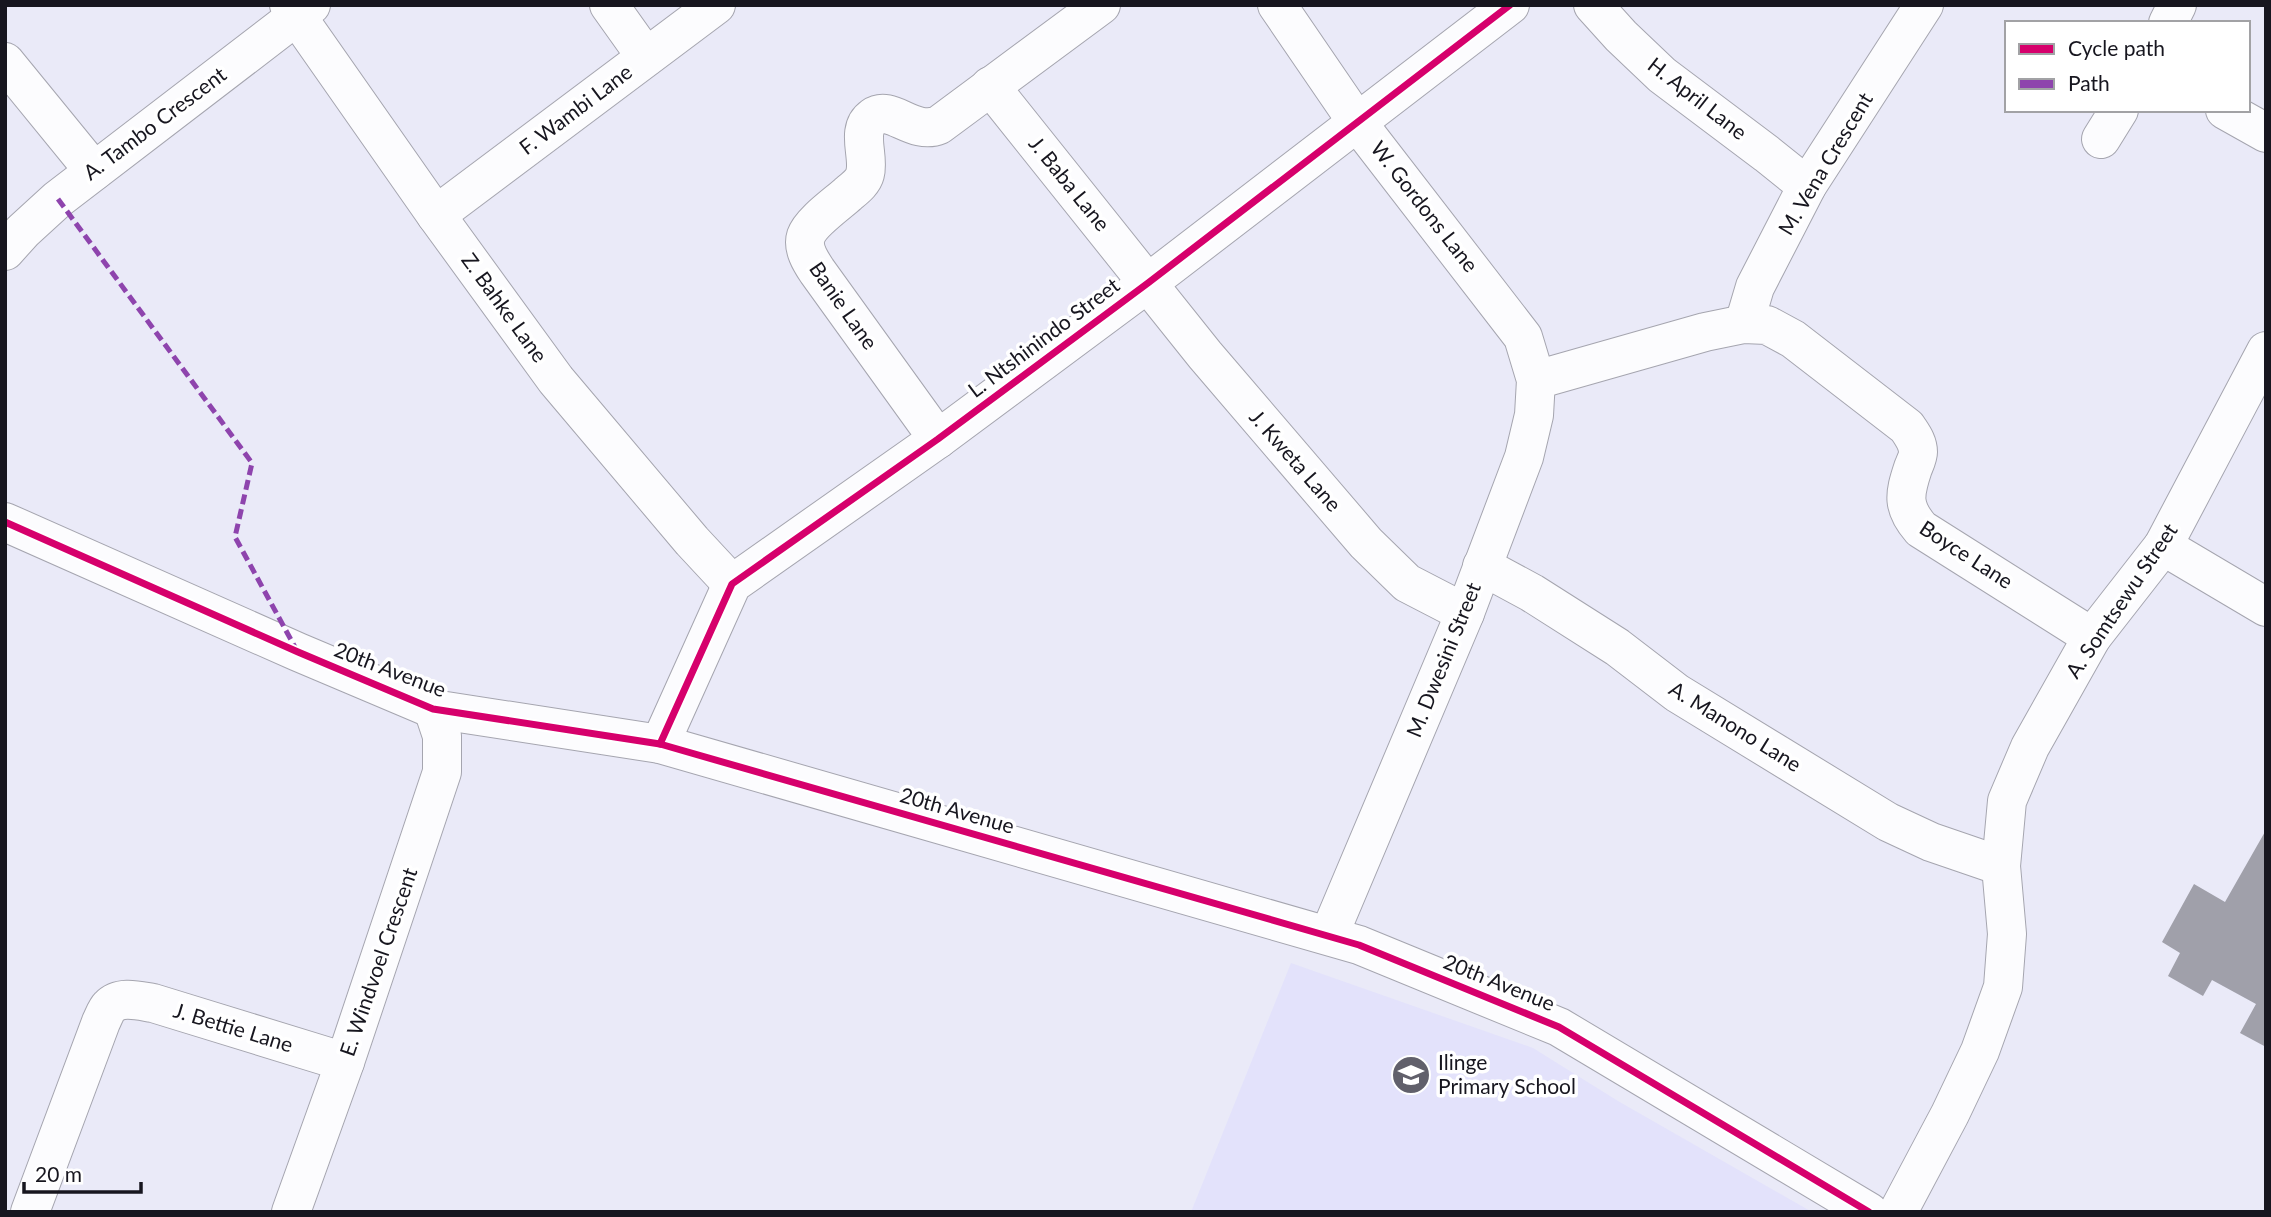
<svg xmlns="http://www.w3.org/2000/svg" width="2271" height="1217" font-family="Lato,sans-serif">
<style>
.built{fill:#e3e2fb}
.building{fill:#a0a0aa}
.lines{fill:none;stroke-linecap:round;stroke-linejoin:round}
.minor-casing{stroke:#a5a5af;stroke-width:40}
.minor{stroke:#fcfcfe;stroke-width:38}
.quiet{stroke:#8e44ad;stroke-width:5;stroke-dasharray:10 5;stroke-linecap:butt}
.cycleway-casing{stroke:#fff;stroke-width:11}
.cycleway{stroke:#d6006c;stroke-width:7}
.labels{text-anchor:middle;stroke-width:7;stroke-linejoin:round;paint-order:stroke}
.street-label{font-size:21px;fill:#17161f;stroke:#fff}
.poi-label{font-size:21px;fill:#17161f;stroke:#fff;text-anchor:start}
</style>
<rect width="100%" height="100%" fill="#eaeaf8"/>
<path class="built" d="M1291 963 1533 1048 1618 1101 1812 1212H1191Z"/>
<path class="building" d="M2266 830V1047L2240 1033 2256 1004 2212 980 2203 996 2168 976 2180 953 2162 942 2194 884 2225 902Z"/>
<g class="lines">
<defs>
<g id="minor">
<path d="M289 5 436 215 556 380 692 541 732 584"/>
<path d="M609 5 646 57"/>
<path d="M1277 5 1357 122 1523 337 1536 380 1534 415 1524 457 1465 613 1329 935"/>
<path d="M1593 5 1621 36 1662 75 1767 154 1807 186"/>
<path d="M2168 23 2177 5"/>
<path d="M5 62 94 171"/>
<path d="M990 86 1205 355 1366 543 1407 583 1465 613"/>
<path d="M2225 110 2266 133"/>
<path d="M2101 139 2119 110"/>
<path d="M436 215 716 5"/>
<path d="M5 251 23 231 58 199 311 5"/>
<path d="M1744 324 1755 287 1807 186 1924 5"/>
<path d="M1536 380 1705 332 1744 324 1767 325 1793 339 1907 427C1912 435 1918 442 1918 452 1918 457 1915 463 1913 468 1904 495 1902 507 1921 529L2092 637"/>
<path d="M938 439 817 271C811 262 802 248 806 236 811 222 837 204 848 194 855 188 863 182 865 174 870 156 855 130 873 117 891 104 913 136 939 125L1101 5"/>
<path d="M5 522 298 652 433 709 660 744 1359 945 1559 1027 1869 1212"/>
<path d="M2163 546 2266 607"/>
<path d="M1482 566 1532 593 1617 647 1677 693 1888 822 1931 842 2001 866"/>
<path d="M660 744 732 584 938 439 1148 283 1510 5"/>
<path d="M30 1212 101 1022C103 1018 106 1010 109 1007 120 995 140 1001 153 1003L345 1062"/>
<path d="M291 1212 345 1062 442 772V736L433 709"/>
<path d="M1898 1212 1950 1114 1980 1051 2003 987 2007 934 2001 866 2007 801 2030 747 2092 637 2163 546 2266 351"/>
</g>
</defs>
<use href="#minor" class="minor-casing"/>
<use href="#minor" class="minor"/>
<path class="quiet" d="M58 199 252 463 235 537 296 649"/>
<defs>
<g id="cycleway">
<path d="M5 522 298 652 433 709 660 744 1359 945 1559 1027 1869 1212"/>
<path d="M660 744 732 584 938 439 1148 283 1510 5"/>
</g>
</defs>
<use href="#cycleway" class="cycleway-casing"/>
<use href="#cycleway" class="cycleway"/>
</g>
<defs>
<symbol id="school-disc" viewBox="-11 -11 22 22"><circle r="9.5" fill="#61606b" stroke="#fff"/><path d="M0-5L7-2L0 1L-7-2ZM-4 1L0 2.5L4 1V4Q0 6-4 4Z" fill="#fff"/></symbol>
</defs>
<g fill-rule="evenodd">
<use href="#school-disc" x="1389" y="1053" width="44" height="44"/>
</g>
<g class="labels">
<g class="street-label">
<text transform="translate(1697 99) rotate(38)" y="7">H. April Lane</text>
<text transform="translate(576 110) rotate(-37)" y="7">F. Wambi Lane</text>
<text transform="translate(155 124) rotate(-37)" y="7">A. Tambo Crescent</text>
<text transform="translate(1826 164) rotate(-59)" y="7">M. Vena Crescent</text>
<text transform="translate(1069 184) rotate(51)" y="7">J. Baba Lane</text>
<text transform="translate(1424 207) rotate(52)" y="7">W. Gordons Lane</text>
<text transform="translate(843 306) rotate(55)" y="7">Banie Lane</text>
<text transform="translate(504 308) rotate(54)" y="7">Z. Bahke Lane</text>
<text transform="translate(1044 338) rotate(-37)" y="7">L. Ntshinindo Street</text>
<text transform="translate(1295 461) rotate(49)" y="7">J. Kweta Lane</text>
<text transform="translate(1966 555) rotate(33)" y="7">Boyce Lane</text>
<text transform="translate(2122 601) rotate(-56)" y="7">A. Somtsewu Street</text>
<text transform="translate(1444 660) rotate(-68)" y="7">M. Dwesini Street</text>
<text transform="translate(390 670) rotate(21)" y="7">20th Avenue</text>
<text transform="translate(1735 727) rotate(32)" y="7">A. Manono Lane</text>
<text transform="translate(957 811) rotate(16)" y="7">20th Avenue</text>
<text transform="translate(379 962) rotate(-71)" y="7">E. Windvoel Crescent</text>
<text transform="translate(1499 983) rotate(22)" y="7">20th Avenue</text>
<text transform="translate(233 1028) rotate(17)" y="7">J. Bettie Lane</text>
</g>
<g class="poi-label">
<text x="1438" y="1070">Ilinge<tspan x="1438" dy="24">Primary School</tspan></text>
</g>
</g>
<rect width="2271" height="1217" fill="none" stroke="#17161f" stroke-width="14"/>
<rect x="2005" y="21" width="245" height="91" fill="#ffffff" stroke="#a2a2a5" stroke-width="2"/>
<rect x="2019" y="44" width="35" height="10" fill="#d6006c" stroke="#a2a2a5" stroke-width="2"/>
<text x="2068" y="56" font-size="21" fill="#17161f">Cycle path</text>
<rect x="2019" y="79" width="35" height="10" fill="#8e44ad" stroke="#a2a2a5" stroke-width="2"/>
<text x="2068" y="91" font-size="21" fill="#17161f">Path</text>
<path d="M24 1182v10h117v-10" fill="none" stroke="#17161f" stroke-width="3.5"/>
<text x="35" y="1182" font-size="21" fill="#17161f" stroke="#ffffff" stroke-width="5" paint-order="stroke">20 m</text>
</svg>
